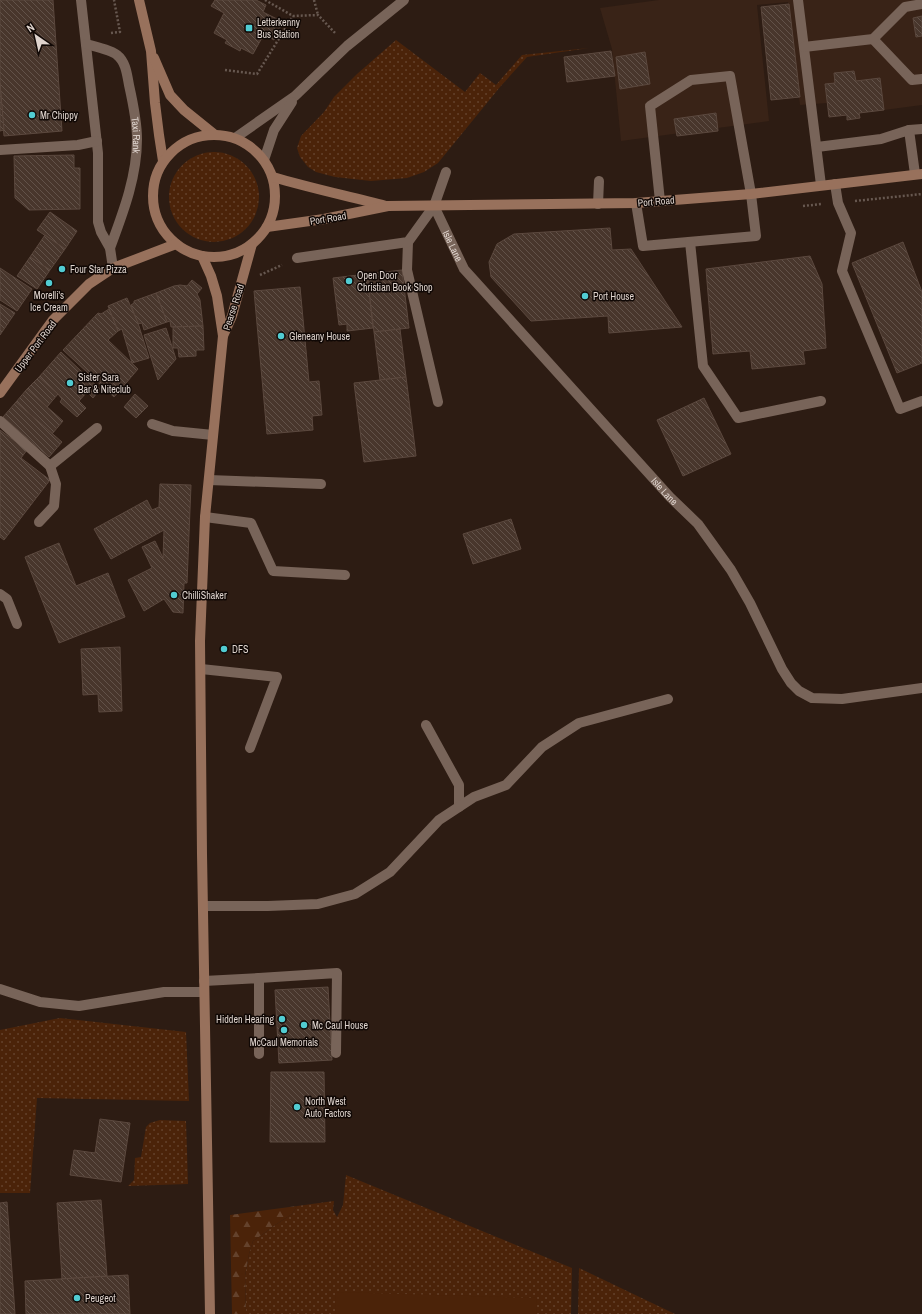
<svg xmlns="http://www.w3.org/2000/svg" width="922" height="1314" font-family="'Archivo Narrow',sans-serif">
<style>
.built{fill:#392317}
.grass{fill:url(#grass-dots)}
.forest{fill:url(#forest-firs)}
.pitch{fill:#4b2309}
.building{fill:url(#building-back-hatch);stroke:#5b483e}
.lines{fill:none;stroke-linecap:round;stroke-linejoin:round}
.path{stroke:#675850;stroke-width:2.5;stroke-dasharray:2 2;stroke-linecap:butt}
.lane{stroke:#786459;stroke-width:10}
.secondary{stroke:#98715c;stroke-width:10}
.poi-dot{fill:#51ccd2;stroke:#100805;stroke-width:1.5}
.labels{text-anchor:middle;stroke-width:3;stroke-linejoin:round;paint-order:stroke}
.poi-label{font-size:10px;fill:#dfd4ce;stroke:#100805;text-anchor:start}
.street-label{font-size:10px;fill:#dfd4ce;stroke:#100805}
</style>
<defs>
<pattern id="grass-dots" width="8" height="8" patternUnits="userSpaceOnUse"><rect width="8" height="8" fill="#4b2309"/><path d="M2 2h.1M6 6h.1" fill="none" stroke="#64422c" stroke-width="1.8" stroke-linecap="round"/></pattern>
<pattern id="forest-firs" width="22" height="20" patternUnits="userSpaceOnUse"><rect width="22" height="20" fill="#4b2309"/><path d="M5 1l3.5 6h-7zM16 11l3.5 6h-7z" fill="#64422c"/></pattern>
<pattern id="building-back-hatch" width="6" height="6" patternUnits="userSpaceOnUse"><rect width="6" height="6" fill="#48362c"/><path d="M-1 5l2 2M0 0l6 6M5-1l2 2" fill="none" stroke="#625249"/></pattern>
</defs>
<rect width="100%" height="100%" fill="#2d1c13"/>
<path class="built" d="M659 0H922V105L884 110 856 81 854 71 834 73 835 83 825 85 827 103 800 105 788 2 757 5 769 121 621 141 612 49 600 8Z"/>
<g class="grass">
<path d="M396 40 465 92 480 73 496 85 522 55 589 48 527 57 500 87 438 163 424 172 407 178 371 181 335 177 316 172 308 167 300 157 297 148 301 136 324 112 334 97 357 74Z"/>
<circle cx="214" cy="197" r="45"/>
<path d="M60 1018 186 1032 189 1101 37 1098 30 1193H0V1030Z"/>
<path d="M160 1120 186 1121 188 1184 128 1186 134 1180 135 1158 141 1157 146 1127 150 1123Z"/>
<path d="M346 1175 572 1268 571 1314H246L245 1276 249 1254 253 1241 266 1232 272 1227 292 1214 297 1206 334 1201 333 1210 337 1217 343 1205Z"/>
<path d="M579 1268 675 1314H578Z"/>
</g>
<path class="forest" d="M297 1206 292 1214 272 1227 266 1232 253 1241 249 1254 245 1276 246 1314H232L230 1215Z"/>
<path class="pitch" d="M336 1292 537 1298 536 1314H335Z"/>
<g class="building">
<path d="M0 0H53L62 131 4 136 0 83Z"/>
<path d="M215 0H256L266 5 263 12 283 22 274 40 264 34 253 54 241 48 240 51 225 43 227 40 214 33 224 13 211 6Z"/>
<path d="M789 4 800 97 771 100 761 7Z"/>
<path d="M922 16V36L916 37 913 18Z"/>
<path d="M611 51 615 76 567 82 564 57Z"/>
<path d="M645 52 650 84 620 89 616 57Z"/>
<path d="M854 71 856 81 880 78 884 110 859 113 860 118 847 120V115L829 117 825 84 835 83 834 73Z"/>
<path d="M0 83 4 130 0 131Z"/>
<path d="M716 113 718 131 677 136 674 119Z"/>
<path d="M74 155V168H80V209L29 210 15 198 14 156Z"/>
<path d="M50 212 77 231 65 249 37 230Z"/>
<path d="M610 228 612 250 631 249 682 327 609 333 608 316 531 321 491 277 489 262 497 244 514 234Z"/>
<path d="M45 235 65 249 50 270 30 257Z"/>
<path d="M903 242 922 292V363L897 373 852 263Z"/>
<path d="M810 256 822 284 826 348 803 351 805 364 752 369 750 351 713 354 706 269Z"/>
<path d="M30 257 50 270 37 289 17 276Z"/>
<path d="M0 268 32 289 17 311 0 300Z"/>
<path d="M402 270 409 328 374 332 367 274Z"/>
<path d="M367 274 373 328 347 331V324L339 325 333 278Z"/>
<path d="M192 280 202 288 197 294 200 300 203 326 171 327 170 321 167 322 156 293 174 286 180 285 187 286Z"/>
<path d="M300 287 309 382 319 381 322 415 312 416 313 430 267 434 254 291Z"/>
<path d="M156 293 167 322 144 330 142 323 138 324 131 305 134 303V301Z"/>
<path d="M127 298 138 323 149 358 132 363 122 329 118 331 108 306Z"/>
<path d="M0 304 15 313 0 335Z"/>
<path d="M109 309 118 331 108 340 138 369 114 397 63 350 98 313 101 314Z"/>
<path d="M203 326 204 350H196V356L179 357 178 348H173V327Z"/>
<path d="M166 328 176 359 158 380 144 335Z"/>
<path d="M400 329 406 377 380 380 374 332Z"/>
<path d="M61 352 100 389 93 398 87 392 79 401 86 408 77 417 60 402 62 399 58 394 39 377Z"/>
<path d="M39 377 58 394 47 407 27 389Z"/>
<path d="M406 377 416 456 364 462 354 383Z"/>
<path d="M27 389 63 421 52 434 16 402Z"/>
<path d="M135 394 148 406 136 418 124 407Z"/>
<path d="M704 398 731 454 683 476 657 420Z"/>
<path d="M16 402 62 442 49 457 3 417Z"/>
<path d="M0 430 27 450 21 458 50 480 4 540 0 537Z"/>
<path d="M160 484 191 485 187 583H184L183 613 173 612 164 599 144 611 128 580 152 568 142 547 155 541 163 558 164 530 111 559 94 529 147 500 152 510 159 507Z"/>
<path d="M511 519 521 549 473 564 463 534Z"/>
<path d="M59 543 76 586 108 573 125 617 59 643 25 557Z"/>
<path d="M120 647 122 711 99 712 98 694 83 695 81 649Z"/>
<path d="M328 987 332 1060 279 1063 275 990Z"/>
<path d="M271 1072H324L325 1142H270Z"/>
<path d="M100 1119 130 1123 121 1182 70 1175 74 1150 95 1153Z"/>
<path d="M101 1200 107 1276 62 1279 57 1203Z"/>
<path d="M7 1202 15 1314H0V1203Z"/>
<path d="M128 1275 130 1314H26L25 1281Z"/>
</g>
<g class="lines">
<g class="path">
<path d="M265 0 293 16 318 15 336 34"/>
<path d="M314 0 318 15"/>
<path d="M111 33 120 32 114 0"/>
<path d="M225 70 257 74 293 16"/>
<path d="M855 201 922 194"/>
<path d="M803 206 822 204"/>
<path d="M260 275 282 265"/>
</g>
<g class="lane">
<path d="M81 0 98 153V222L101 232 110 248 113 268"/>
<path d="M798 0 821 185"/>
<path d="M873 39 912 80 922 79"/>
<path id="s1" d="M86 44C93 46 112 50 117 55 126 62 127 75 129 85 133 103 137 121 137 139 137 177 123 213 110 248"/>
<path d="M804 47 873 39 905 7 922 4"/>
<path d="M909 130 922 129"/>
<path d="M235 138 295 96 347 46 404 0"/>
<path d="M817 147 881 139 909 130 915 174"/>
<path d="M0 150 78 145 97 141"/>
<path d="M264 160 274 130 292 102"/>
<path d="M835 184 838 203 851 233 842 271 900 409 922 401"/>
<path d="M636 203 643 246 756 236 751 194 730 76 691 80 650 106 660 201"/>
<path d="M598 204 599 181"/>
<path id="s2" d="M434 206 464 269 670 497 698 524 731 570 750 603 782 669 791 683 799 691 812 698 842 699 922 688"/>
<path d="M408 242 407 270 438 402"/>
<path d="M690 242 703 366 738 418 821 401"/>
<path d="M297 258 408 242 434 206 446 172"/>
<path d="M0 421 50 466 56 484 54 506 39 522"/>
<path d="M152 424 173 431 213 435"/>
<path d="M50 466 97 428"/>
<path d="M209 480 321 484"/>
<path d="M205 517 251 523 273 571 345 575"/>
<path d="M0 594 7 599 17 624"/>
<path d="M201 669 277 677 250 748"/>
<path d="M426 725 459 785V807"/>
<path d="M203 906H268L318 904 355 894 390 872 439 820 474 797 506 785 542 747 579 723 668 699"/>
<path d="M259 978 337 973 336 1053"/>
<path d="M204 981 259 978V1054"/>
<path d="M0 989 40 1002 79 1006 164 992H204"/>
</g>
<g class="secondary">
<path d="M139 0 151 51 155 103 159 135 163 161"/>
<path d="M154 58 170 95 184 110 215 135"/>
<circle cx="214" cy="196" r="61"/>
<path d="M273 177C310 188 348 196 386 206"/>
<path d="M267 227 324 219 388 206 636 203 751 194 922 174"/>
<path d="M202 256 211 276 217 296 223 336 205 517 200 641 202 854 210 1314"/>
<path d="M223 336 232 316 252 244"/>
<path d="M0 393 53 320 89 284 113 268 176 244"/>
</g>
</g>
<g class="poi-dot">
<rect x="245" y="24" width="8" height="8" rx="2"/>
<circle cx="32" cy="115" r="4"/>
<circle cx="62" cy="269" r="4"/>
<circle cx="349" cy="281" r="4"/>
<circle cx="49" cy="283" r="4"/>
<circle cx="585" cy="296" r="4"/>
<circle cx="281" cy="336" r="4"/>
<circle cx="70" cy="383" r="4"/>
<circle cx="174" cy="595" r="4"/>
<circle cx="224" cy="649" r="4"/>
<circle cx="282" cy="1019" r="4"/>
<circle cx="304" cy="1025" r="4"/>
<circle cx="284" cy="1030" r="4"/>
<circle cx="297" cy="1107" r="4"/>
<circle cx="77" cy="1298" r="4"/>
</g>
<g class="labels">
<g class="poi-label">
<text x="257" y="26">Letterkenny<tspan x="257" dy="12">Bus Station</tspan></text>
<text x="40" y="119">Mr Chippy</text>
<text x="70" y="273">Four Star Pizza</text>
<text x="357" y="279">Open Door<tspan x="357" dy="12">Christian Book Shop</tspan></text>
<text x="49" y="299" text-anchor="middle">Morelli's<tspan x="49" dy="12">Ice Cream</tspan></text>
<text x="593" y="300">Port House</text>
<text x="289" y="340">Gleneany House</text>
<text x="78" y="381">Sister Sara<tspan x="78" dy="12">Bar &amp; Niteclub</tspan></text>
<text x="182" y="599">ChilliShaker</text>
<text x="232" y="653">DFS</text>
<text x="274" y="1023" text-anchor="end">Hidden Hearing</text>
<text x="312" y="1029">Mc Caul House</text>
<text x="284" y="1046" text-anchor="middle">McCaul Memorials</text>
<text x="305" y="1105">North West<tspan x="305" dy="12">Auto Factors</tspan></text>
<text x="85" y="1302">Peugeot</text>
</g>
<g class="street-label">
<text dy="4" stroke="none"><textPath href="#s1" startOffset="117">Taxi Rank</textPath></text>
<text transform="translate(656 201) rotate(-5)" y="4">Port Road</text>
<text transform="translate(328 218) rotate(-9)" y="4">Port Road</text>
<text dy="4" stroke="none"><textPath href="#s2" startOffset="44">Isle Lane</textPath></text>
<text transform="translate(233 307) rotate(-72)" y="4">Pearse Road</text>
<text transform="translate(35 346) rotate(-53)" y="4">Upper Port Road</text>
<text dy="4" stroke="none"><textPath href="#s2" startOffset="369">Isle Lane</textPath></text>
</g>
</g>
<g transform="translate(36 36) rotate(326)" stroke="#100805" stroke-width="3" paint-order="stroke">
<path d="M0-3L7 15L0 10L-7 15Z" fill="#dfd4ce"/>
<text y="-6" font-size="11" font-weight="bold" text-anchor="middle" fill="#dfd4ce">N</text>
</g>
</svg>
